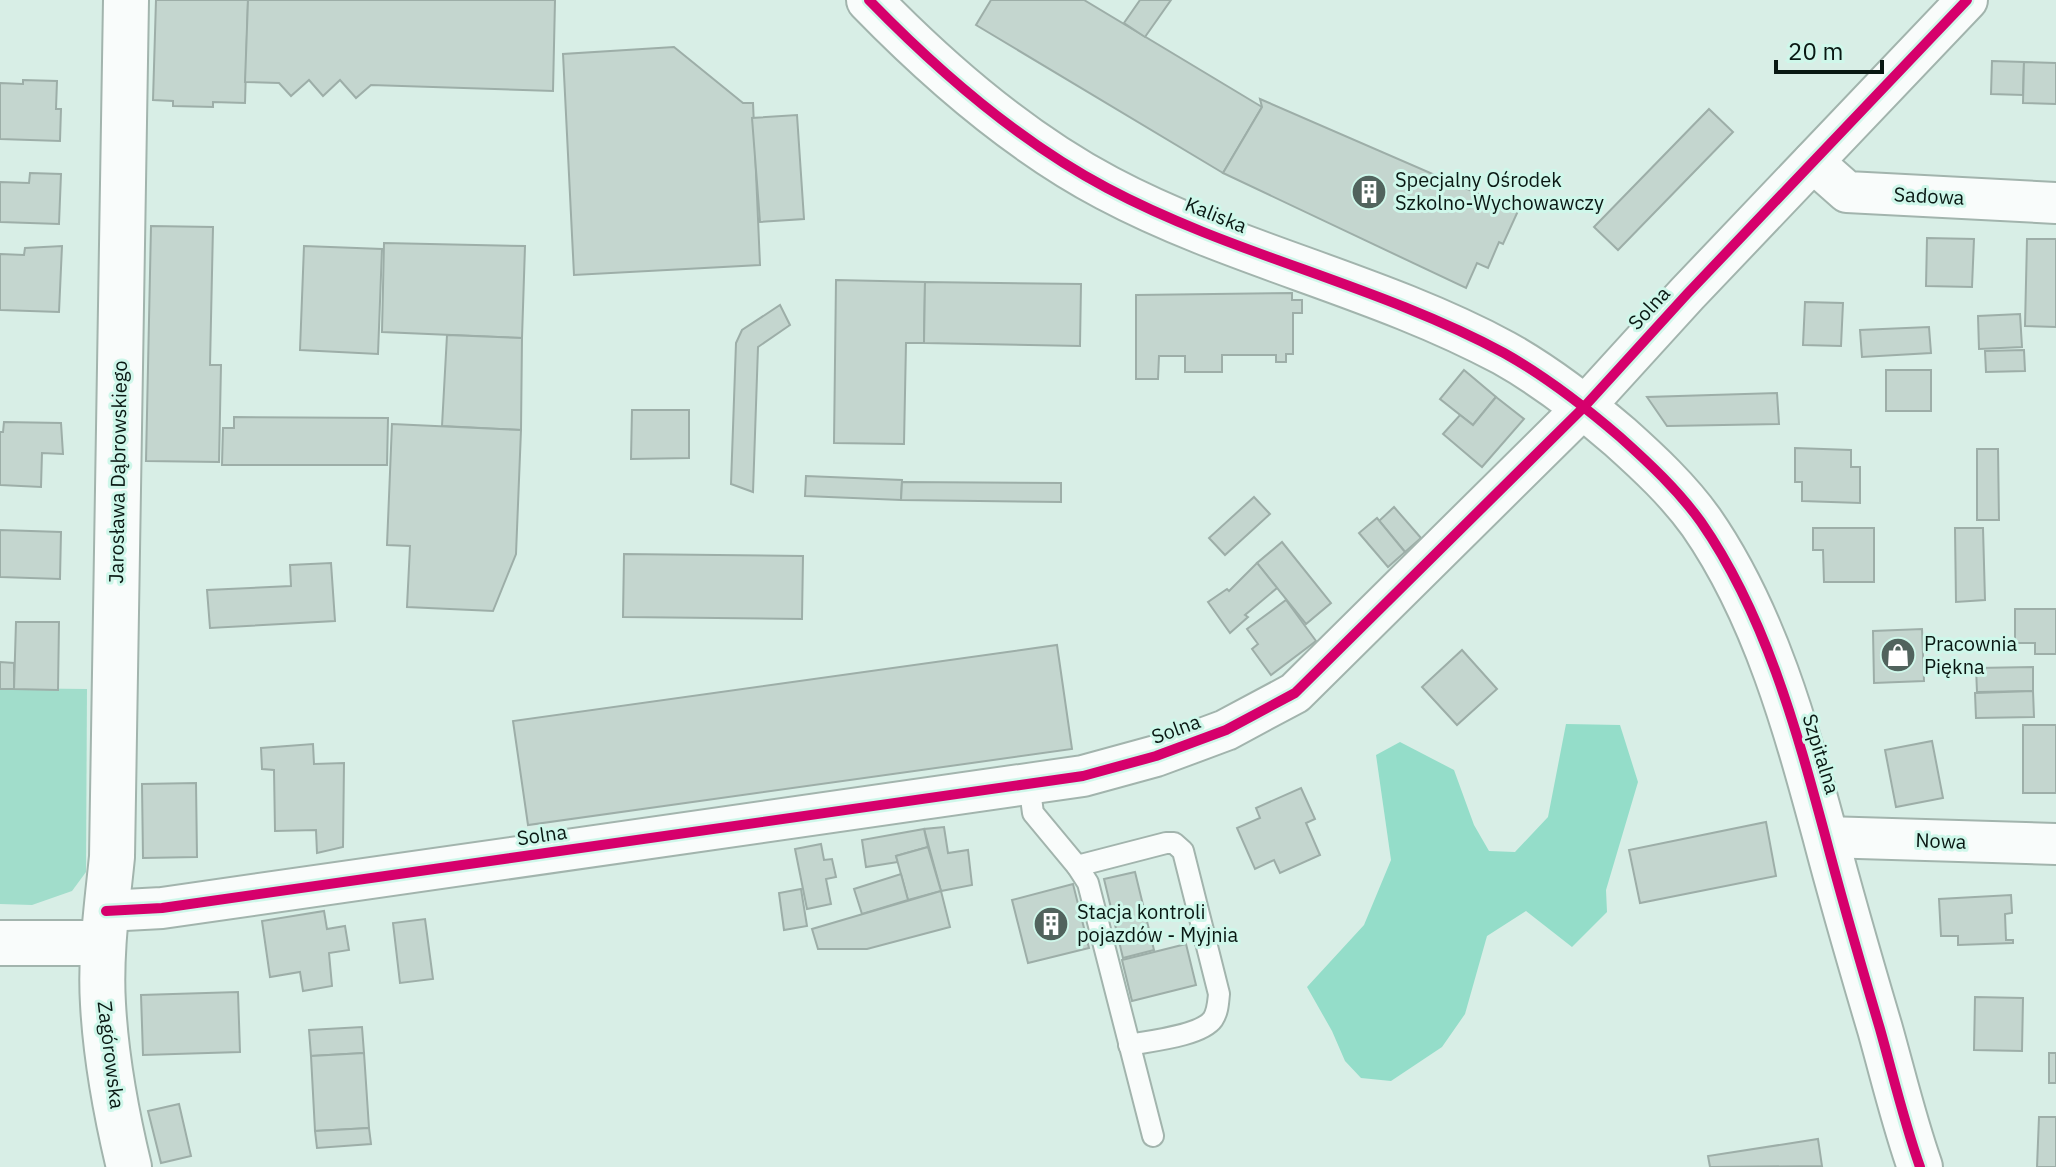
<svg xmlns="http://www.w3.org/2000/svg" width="2056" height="1167" font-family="'IBM Plex Sans',sans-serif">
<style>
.green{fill:#a1ddcb}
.forest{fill:#94ddc9}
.building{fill:#c4d6cf;stroke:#9daea8;stroke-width:2}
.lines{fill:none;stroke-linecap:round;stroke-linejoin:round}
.service-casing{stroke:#a2b4ad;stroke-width:24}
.minor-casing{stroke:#a2b4ad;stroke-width:44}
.tertiary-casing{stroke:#a2b4ad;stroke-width:48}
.service{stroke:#f9fcfb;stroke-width:20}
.minor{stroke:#f9fcfb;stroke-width:40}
.tertiary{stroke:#f9fcfb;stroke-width:44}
.cycleway-casing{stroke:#cff7ea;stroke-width:15}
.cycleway{stroke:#d6006c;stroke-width:10}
.labels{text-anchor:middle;stroke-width:6;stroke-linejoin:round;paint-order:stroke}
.poi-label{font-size:20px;fill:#091813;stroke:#cff7ea;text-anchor:start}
.street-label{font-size:20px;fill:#091813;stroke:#cff7ea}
</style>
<rect width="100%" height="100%" fill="#d8eee6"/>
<path class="green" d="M0 688 87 689 86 872 72 891 32 905 0 904Z"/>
<path class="forest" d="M1566 724 1620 725 1638 782 1606 890 1607 912 1572 947 1526 911 1487 936 1465 1014 1442 1047 1391 1081 1361 1078 1345 1061 1332 1031 1307 987 1364 925 1391 860 1376 755 1400 742 1454 770 1474 825 1489 851 1515 852 1548 817Z"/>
<g class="building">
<path d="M156 0H248L245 103 213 102V107L173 106V101L153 100Z"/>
<path d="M248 0H555L553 91 371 85 356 98 340 80 323 96 309 80 291 96 279 83 245 82Z"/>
<path d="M991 0H1084L1262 107 1223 173 976 25Z"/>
<path d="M1140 0H1171L1145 37 1124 23Z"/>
<path d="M674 47 743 103H753L760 265 574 275 563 54Z"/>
<path d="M1992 61 2024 62 2023 95 1991 94Z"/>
<path d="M2024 62 2056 63V104L2023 103Z"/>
<path d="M23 80 57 81 56 109H61L60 141 0 139V83L23 84Z"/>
<path d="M1260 99 1518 211 1503 244 1499 242 1488 268 1477 263 1466 288 1223 173 1262 107Z"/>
<path d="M1709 109 1733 132 1618 250 1594 227Z"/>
<path d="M797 115 804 219 760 222 752 118Z"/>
<path d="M30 173 61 174 59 224 0 222V182L29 183Z"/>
<path d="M151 226 213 227 210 365H221L219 462 146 461Z"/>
<path d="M1927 238 1974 239 1972 287 1926 286Z"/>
<path d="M2027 239H2056V327L2025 326Z"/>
<path d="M384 243 525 246 522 338 382 332Z"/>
<path d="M62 246 59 312 0 310V254L24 255 25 248Z"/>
<path d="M304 246 382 249 378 354 300 350Z"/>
<path d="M836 280 925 282 924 343H906L904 444 834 443Z"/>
<path d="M925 282 1081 284 1080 346 924 343Z"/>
<path d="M1292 293V300H1302V313H1293V354H1286V362H1276V355H1222V372H1185V356H1159L1158 379H1136V295Z"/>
<path d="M1805 302 1843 303 1841 346 1803 345Z"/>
<path d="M780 305 790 325 758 347 753 492 731 484 736 343 742 330Z"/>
<path d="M2020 314 2022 347 1979 349 1978 316Z"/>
<path d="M1929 327 1931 353 1862 357 1860 330Z"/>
<path d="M447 335 522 338 521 430 442 426Z"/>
<path d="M2024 350 2025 371 1986 372 1985 351Z"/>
<path d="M1464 370 1496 397 1473 425 1440 399Z"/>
<rect x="1886" y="370" width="45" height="41"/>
<path d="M1777 393 1779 424 1667 426 1647 397Z"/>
<path d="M1496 397 1524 419 1482 467 1443 434 1460 415 1473 425Z"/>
<path d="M632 410H689V458L631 459Z"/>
<path d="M234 417 388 418 387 465H222L223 428H234Z"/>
<path d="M4 422 61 423 63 454 42 453 41 487 0 485V432H3Z"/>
<path d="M392 424 521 430 516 554 493 611 407 607 410 546 387 545Z"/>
<path d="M1795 448 1851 450V467H1860V503L1802 501V482H1795Z"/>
<path d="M1977 449H1998L1999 520H1977Z"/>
<path d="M806 476 902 480 901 500 805 496Z"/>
<path d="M902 482 1061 483V502L901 500Z"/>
<path d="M1254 497 1270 514 1225 555 1209 538Z"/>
<path d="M1394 507 1421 538 1405 552 1379 521Z"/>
<path d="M1377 518 1405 552 1388 567 1359 533Z"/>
<path d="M1813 528H1874V582H1824L1823 550H1813Z"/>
<path d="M1955 528H1983L1985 600 1956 602Z"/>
<path d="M0 530 61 532 60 579 0 577Z"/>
<path d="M1282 542 1331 603 1306 624 1257 563Z"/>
<path d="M624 554 803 556 802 619 623 617Z"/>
<path d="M331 563 335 621 210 628 207 590 291 586 290 565Z"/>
<path d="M1257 563 1277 588 1245 615 1248 617 1230 633 1208 602 1227 589 1229 591Z"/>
<path d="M1286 600 1316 641 1271 675 1252 649 1258 644 1247 629Z"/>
<path d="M2015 609H2056V654H2035V643H2015Z"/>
<path d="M16 622H59L58 690 14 689Z"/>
<path d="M1922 629 1924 681 1874 683 1873 631Z"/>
<path d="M1057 645 1072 749 528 825 513 721Z"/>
<path d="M1462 650 1497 689 1457 725 1422 687Z"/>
<path d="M0 662 14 663V689H0Z"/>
<path d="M2033 667V691L1977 692 1976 668Z"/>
<path d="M2033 691 2034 717 1976 718 1975 693Z"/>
<rect x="2023" y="725" width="33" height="68"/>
<path d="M1932 741 1943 798 1896 807 1885 750Z"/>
<path d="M313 744 314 764 344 763 343 847 317 853 316 830 275 831 274 770 262 769 261 748Z"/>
<path d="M196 783 197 857 143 858 142 784Z"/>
<path d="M1301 788 1315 819 1306 823 1320 855 1280 873 1274 860 1255 869 1237 828 1260 818 1256 808Z"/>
<path d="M1766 822 1776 876 1640 903 1629 850Z"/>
<path d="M944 827 948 853 968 850 972 885 941 891 924 829Z"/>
<path d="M924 829 928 847 896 856 898 862 866 867 862 840Z"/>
<path d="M821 844 824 860 832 859 836 877 826 879 831 904 807 909 795 849Z"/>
<path d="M928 847 941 891 908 900 896 856Z"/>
<path d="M1135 872 1154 950 1123 958 1104 879Z"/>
<path d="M901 874 908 900 862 914 854 889Z"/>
<path d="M1073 884 1089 948 1028 963 1012 900Z"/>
<path d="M801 889 807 926 784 930 779 893Z"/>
<path d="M941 891 950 927 867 949H818L812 929Z"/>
<path d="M2011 895 2012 913 2005 914 2006 940H2013V943L1958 945V936H1941L1939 899Z"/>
<path d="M324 911 327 929 345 926 349 950 329 953 332 986 303 991 300 972 270 977 262 921Z"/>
<path d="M425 919 433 979 400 983 393 923Z"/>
<path d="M1186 944 1196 985 1132 1001 1122 960Z"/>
<path d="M238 992 240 1052 143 1055 141 995Z"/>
<path d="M1975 997 2023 998 2022 1051 1974 1050Z"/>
<path d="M362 1027 364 1053 311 1056 309 1030Z"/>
<path d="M364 1053 369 1128 315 1131 311 1056Z"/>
<rect x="2049" y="1053" width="7" height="30"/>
<path d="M179 1104 191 1156 161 1163 148 1111Z"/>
<path d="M2039 1117H2056V1167H2037Z"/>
<path d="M369 1128 371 1144 317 1148 315 1131Z"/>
<path d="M1818 1139 1822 1166 1710 1167 1708 1156Z"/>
</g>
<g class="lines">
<defs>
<g id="service">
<path d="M1029 783 1033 813 1077 866 1088 883 1153 1136"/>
<path d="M1077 866 1166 843H1174L1183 851 1219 994C1218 1003 1218 1011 1213 1019 1201 1036 1149 1041 1129 1045"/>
</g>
<g id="minor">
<path d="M1813 162 1847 192 2056 203"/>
<path d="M1825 837 2056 844"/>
<path d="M106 911 162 908 1083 776 1156 756 1226 730 1295 693 1584 407 1687 294 1967 0"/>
</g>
<g id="tertiary">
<path d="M126 0 112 857C107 906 100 955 103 1004 106 1059 116 1113 129 1167"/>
<path d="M869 0C939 72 1018 141 1107 188 1233 255 1378 285 1504 353 1545 376 1584 406 1620 437 1649 463 1678 490 1701 522 1765 614 1796 728 1825 835 1842 900 1861 965 1880 1029 1893 1075 1904 1122 1920 1167"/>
<path d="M0 943H103"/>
</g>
</defs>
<use href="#service" class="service-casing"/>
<use href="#minor" class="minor-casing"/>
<use href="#tertiary" class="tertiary-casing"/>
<use href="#service" class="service"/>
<use href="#minor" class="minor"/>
<use href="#tertiary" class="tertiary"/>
<defs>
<g id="cycleway">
<path d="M869 0C939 72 1018 141 1107 188 1233 255 1378 285 1504 353 1545 376 1584 406 1620 437 1649 463 1678 490 1701 522 1765 614 1796 728 1825 835 1842 900 1861 965 1880 1029 1893 1075 1904 1122 1920 1167"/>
<path d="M106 911 162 908 1083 776 1156 756 1226 730 1295 693 1584 407 1687 294 1967 0"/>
</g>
</defs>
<use href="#cycleway" class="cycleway-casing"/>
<use href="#cycleway" class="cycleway"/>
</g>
<defs>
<symbol id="building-disc" viewBox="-11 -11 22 22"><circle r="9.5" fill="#51635d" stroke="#cff7ea"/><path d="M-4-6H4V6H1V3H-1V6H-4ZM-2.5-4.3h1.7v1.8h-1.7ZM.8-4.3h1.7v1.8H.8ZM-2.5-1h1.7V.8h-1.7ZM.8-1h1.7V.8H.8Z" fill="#fff"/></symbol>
<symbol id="shop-disc" viewBox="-11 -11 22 22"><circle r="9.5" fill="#51635d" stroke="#cff7ea"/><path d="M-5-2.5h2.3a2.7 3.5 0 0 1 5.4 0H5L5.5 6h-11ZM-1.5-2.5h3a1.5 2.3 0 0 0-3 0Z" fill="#fff"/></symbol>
</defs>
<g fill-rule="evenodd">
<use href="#building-disc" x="1349" y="172" width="40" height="40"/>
<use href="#shop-disc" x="1878" y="635" width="40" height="40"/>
<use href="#building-disc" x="1031" y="904" width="40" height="40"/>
</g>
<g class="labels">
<g class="poi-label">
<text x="1395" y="187">Specjalny Ośrodek<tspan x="1395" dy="23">Szkolno-Wychowawczy</tspan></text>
<text x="1924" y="651">Pracownia<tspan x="1924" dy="23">Piękna</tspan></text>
<text x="1077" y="919">Stacja kontroli<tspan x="1077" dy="23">pojazdów - Myjnia</tspan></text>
</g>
<g class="street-label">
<text transform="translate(1929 196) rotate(3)" y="7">Sadowa</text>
<text transform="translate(1216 215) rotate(22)" y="7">Kaliska</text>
<text transform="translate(1649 308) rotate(-47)" y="7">Solna</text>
<text transform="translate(118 472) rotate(-89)" y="7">Jarosława Dąbrowskiego</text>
<text transform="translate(1176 729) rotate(-20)" y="7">Solna</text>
<text transform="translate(1821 754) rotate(73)" y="7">Szpitalna</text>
<text transform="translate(542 835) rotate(-8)" y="7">Solna</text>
<text transform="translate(1941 841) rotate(2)" y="7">Nowa</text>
<text transform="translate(111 1055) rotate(83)" y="7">Zagórowska</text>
</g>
</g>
<path d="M1776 60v12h106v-12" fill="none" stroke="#091813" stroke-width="4"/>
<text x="1788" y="60" font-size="24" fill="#091813" stroke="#cff7ea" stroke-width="6" paint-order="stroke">20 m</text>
</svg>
